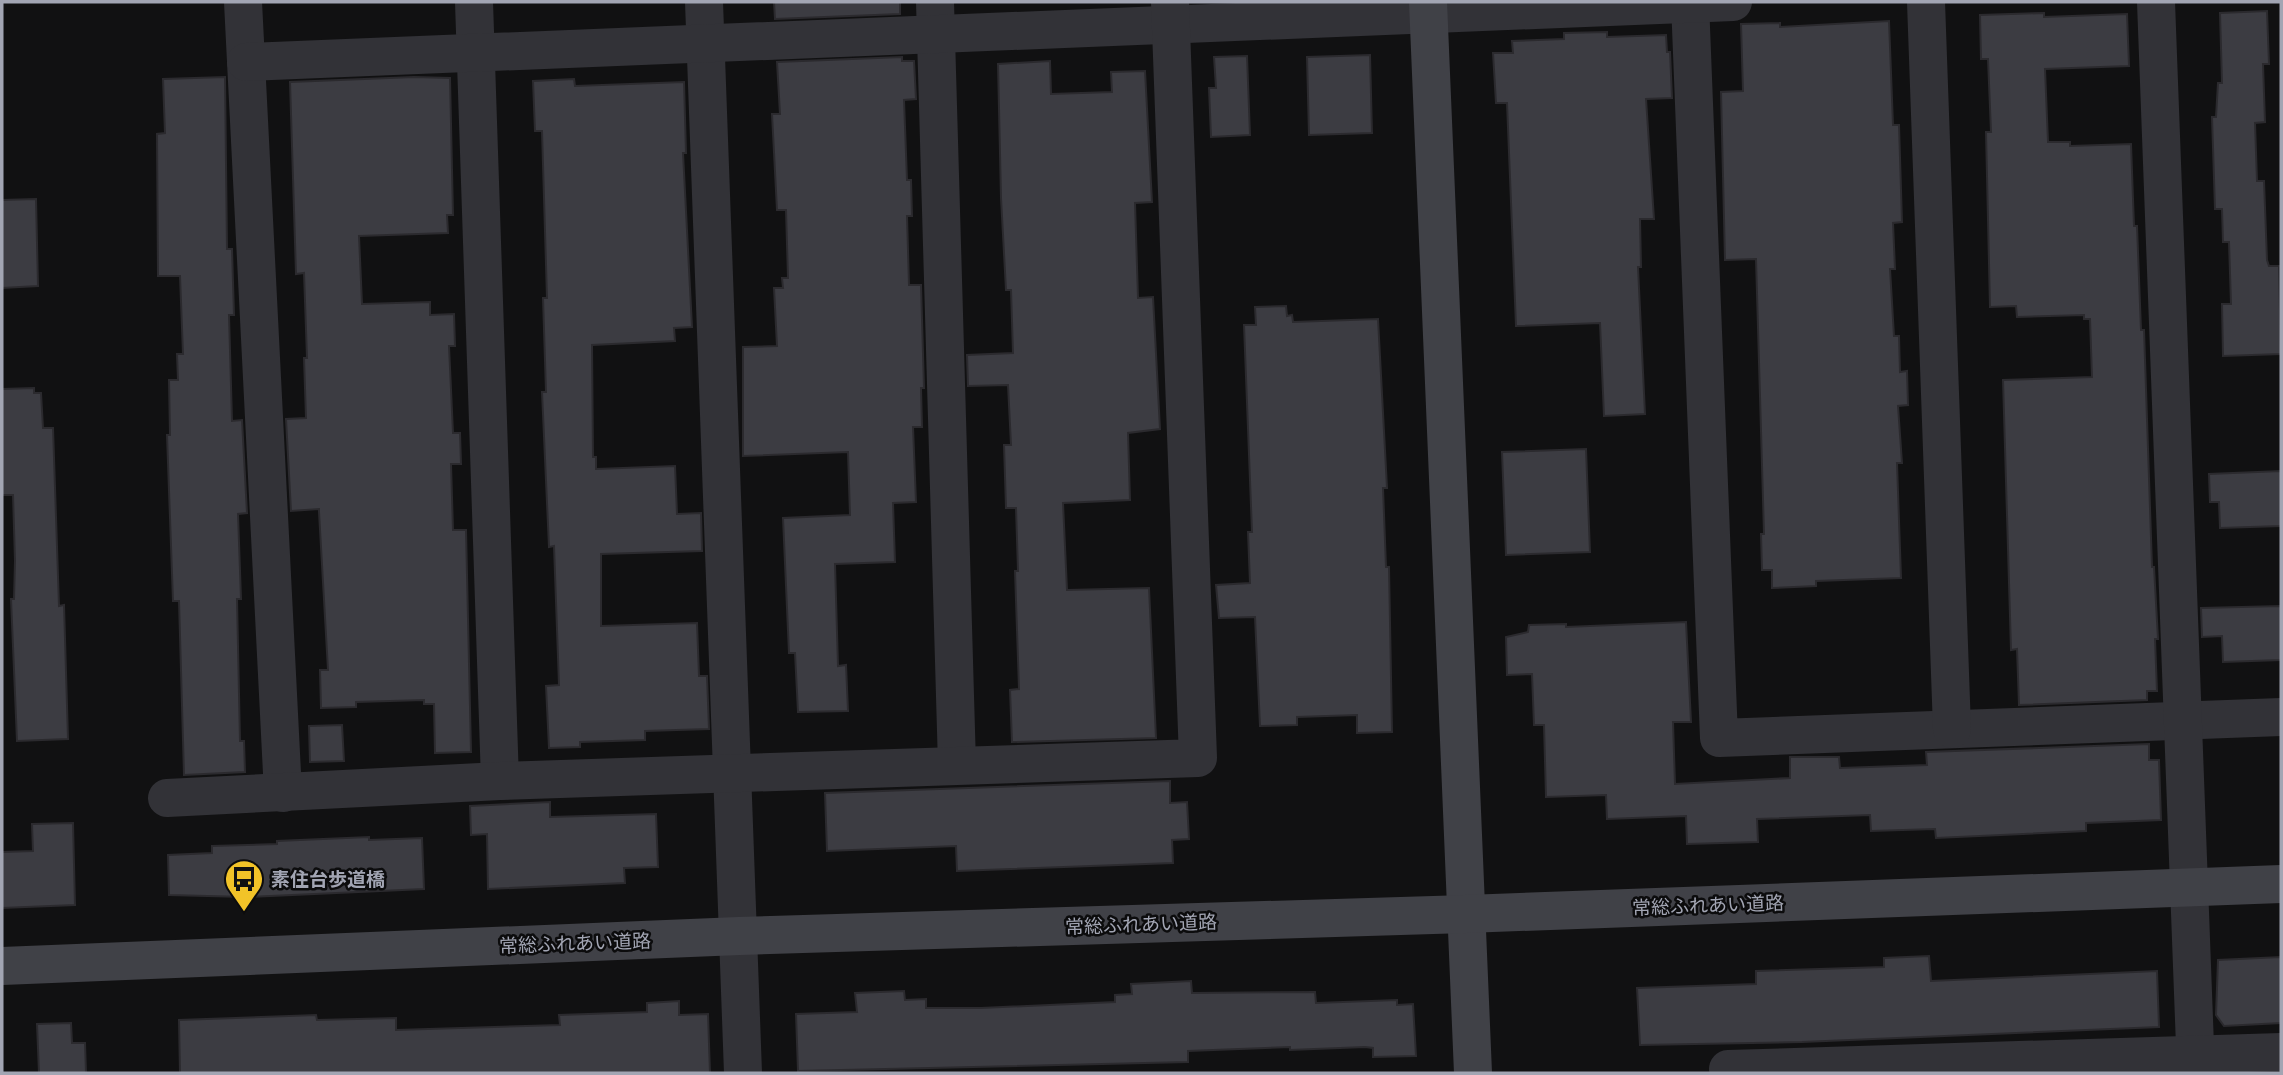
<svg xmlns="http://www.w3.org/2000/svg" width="2283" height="1075" font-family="Overpass,'Noto Sans JP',sans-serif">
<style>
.building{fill:#3c3c42;stroke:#2b2a2e;stroke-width:2}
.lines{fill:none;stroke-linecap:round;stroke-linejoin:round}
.street{stroke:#323237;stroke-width:38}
.secondary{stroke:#404147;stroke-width:38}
.labels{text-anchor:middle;stroke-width:5;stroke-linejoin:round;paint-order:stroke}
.poi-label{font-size:19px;font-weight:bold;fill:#a2a5b3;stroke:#0c0c0d;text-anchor:start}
.street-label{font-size:19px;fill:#a2a5b3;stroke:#0c0c0d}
</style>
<rect width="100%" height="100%" fill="#111112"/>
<g class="building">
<path d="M774 2H900V14L775 19Z"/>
<path d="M2267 11 2269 64H2263L2265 122 2255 123 2257 181H2264L2267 260 2269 266H2279L2281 354 2223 356 2222 304H2231L2229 242H2223L2222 209H2215L2212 117H2216L2218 83H2222L2220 13Z"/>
<path d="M2044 13V17L2127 14 2129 66 2045 69 2048 142H2070V146L2131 144 2134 226H2137L2141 330H2144L2152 567H2154L2158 639H2155L2157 691H2147V700L2019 705 2017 649 2011 650 2003 380 2092 377 2090 319H2084V315L2017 317 2016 306 1990 307 1986 132H1991L1988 59H1981L1980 15Z"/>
<path d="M1889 21 1893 125H1899L1902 222 1893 223 1895 269H1890L1894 336H1899L1900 372 1907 371 1908 405 1898 406 1902 463H1897L1901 578 1816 581V586L1772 588V570H1762L1761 534H1764L1756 259 1725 260 1721 92 1743 91 1741 24 1780 23V27Z"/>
<path d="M1607 32V37L1666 35 1667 52H1670L1672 98 1646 99 1654 219H1640L1641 267H1638L1645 414 1604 416 1600 323 1516 326 1507 103H1496L1493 53H1513L1512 41 1564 39V33Z"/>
<path d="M1370 55 1372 133 1309 135 1307 57Z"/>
<path d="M1247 56 1250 135 1211 137 1209 88H1216L1214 57Z"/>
<path d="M902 57V61H914L916 99 904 100 907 180H911L912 216H907L909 285H921L924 388H921L922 427H913L916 502 893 503 895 562 835 564 838 666 846 665 848 711 798 712 795 653H789L783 518 850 515 848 452 743 456V347L777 346 774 288H783L782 278H788L786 210H777L772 114H780L777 62Z"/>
<path d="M1050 61 1051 94 1112 92 1111 72 1145 71 1152 202 1135 203 1138 298 1153 297 1160 429 1128 433 1130 500 1063 503 1067 590 1149 588 1156 738 1012 742 1010 690 1019 689 1015 571H1018L1016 508H1006L1004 445H1011L1008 385 968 386 967 355 1013 353 1011 290H1006L1001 198 998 64Z"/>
<path d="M225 77 227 249H232L234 315H229L232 421 242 420 247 513 238 514 241 599H237L240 741H244L245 772 184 775 179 601H173L167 435H170L169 380H178L177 354H183L180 276H158L157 134 165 133 163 79Z"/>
<path d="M414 77 450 78 453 215H447L448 233 359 236 362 304 430 302V315L454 314 455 346H449L453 433H460L461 464H451L453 530H466L471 752 435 753 434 704H424V700L356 702V707L321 708 320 670H328L319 512V509L291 511 286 419 306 418 304 358H307L304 273 296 274 290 82Z"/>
<path d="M574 79 575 86 684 82 686 153H683L692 327 674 328 675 341 592 345 593 457H596V469L675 466 677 514 701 513 702 551 601 554V626L697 623 699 676H707L709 729 645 731V740L580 742V747L549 748 546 686 559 685 554 546 549 547 542 392H546L543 298H547L542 131H535L533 81Z"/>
<path d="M36 199 38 286 2 288V200Z"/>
<path d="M1286 306 1287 316 1292 315 1293 322 1378 319 1387 488H1383L1386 567H1389L1392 732 1357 733V715L1297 717V725L1260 726 1255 617 1219 618 1216 585 1250 583 1248 532H1252L1244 325H1256L1255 307Z"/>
<path d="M34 388V393H41L43 428H53L59 606 64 605 68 739 17 741 11 599H14L15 561 13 495H2V389Z"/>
<path d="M1586 449 1590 552 1506 555 1502 452Z"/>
<path d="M2281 471V526L2220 528 2219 502H2210L2209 474Z"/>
<path d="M2281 606V660L2223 662 2222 636 2202 637 2201 608Z"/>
<path d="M1686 622 1691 722H1673L1675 784 1790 778V757H1839L1840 768 1927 765 1926 752 2149 744V760H2159L2161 820 2086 823V831L1936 838 1935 829 1871 831 1870 815 1757 819 1758 842 1687 844 1686 816 1607 819 1606 795 1546 797 1544 725H1534L1532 674 1507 675 1506 637 1528 632 1529 625 1566 624V627Z"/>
<path d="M342 725 344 761 310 762 309 726Z"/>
<path d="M1170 781V803L1187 802 1189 839 1172 840 1173 863 957 871 956 846 827 851 825 793Z"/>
<path d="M550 802V817L656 814 658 867 624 868 625 883 488 889 487 834 471 835 470 806Z"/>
<path d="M73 823 75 905 2 908V852L33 851 32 824Z"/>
<path d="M369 837V840L422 838 424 889 246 897 169 895 168 855 212 853V846L277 844V841Z"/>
<path d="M1929 956 1931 981 2157 971 2159 1027 1802 1042 1640 1045 1637 988 1756 984V971L1884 967V958Z"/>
<path d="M2281 957V1023L2224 1026 2216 1015 2218 960Z"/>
<path d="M1191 981 1192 993 1315 992 1316 1003 1397 1000V1005L1413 1004 1416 1056 1373 1057V1048L1365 1047 1290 1050V1047L1188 1051V1062L798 1071 796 1014 857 1012 855 993 904 991 905 1000 926 999V1008H981L1115 1002V995L1132 994 1131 984Z"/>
<path d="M679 1001V1015L708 1014 710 1073H180L179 1020 316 1015 317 1020 396 1018V1030L560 1025 559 1015 647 1012V1003Z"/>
<path d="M71 1023 72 1043H85L86 1073H39L37 1024Z"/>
</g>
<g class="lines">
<g class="street">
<path d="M243 2 283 793"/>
<path d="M474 2 500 781"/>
<path d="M704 2 743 1073"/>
<path d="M935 2 957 765"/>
<path d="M1690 2 1719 738 2281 717"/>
<path d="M1926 2 1952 729"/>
<path d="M2156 2 2196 1073"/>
<path d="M246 62 1733 2"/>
<path d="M167 798 500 781 1198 758 1170 2"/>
<path d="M1729 1073 1728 1069 2281 1052"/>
</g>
<g class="secondary">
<path d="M1428 2 1473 1073"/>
<path d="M2 966 739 936 1466 914 2281 884"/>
</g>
</g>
<defs>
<symbol id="bus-pin" viewBox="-11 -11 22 30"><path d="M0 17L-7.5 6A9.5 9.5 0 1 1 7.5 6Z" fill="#f2c328" stroke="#0c0c0d"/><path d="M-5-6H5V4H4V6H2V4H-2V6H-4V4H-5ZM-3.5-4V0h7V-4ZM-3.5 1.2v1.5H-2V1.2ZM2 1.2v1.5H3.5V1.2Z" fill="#111"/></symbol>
</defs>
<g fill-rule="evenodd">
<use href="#bus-pin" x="222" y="857" width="44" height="60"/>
</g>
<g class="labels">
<g class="poi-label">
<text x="271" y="886">素住台歩道橋</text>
</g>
<g class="street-label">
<text transform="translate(1708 905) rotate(-2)" y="7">常総ふれあい道路</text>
<text transform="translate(1141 924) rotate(-2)" y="7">常総ふれあい道路</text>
<text transform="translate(575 943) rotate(-2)" y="7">常総ふれあい道路</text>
</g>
</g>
<rect width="2283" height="1075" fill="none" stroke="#a2a5b3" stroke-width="7"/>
</svg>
